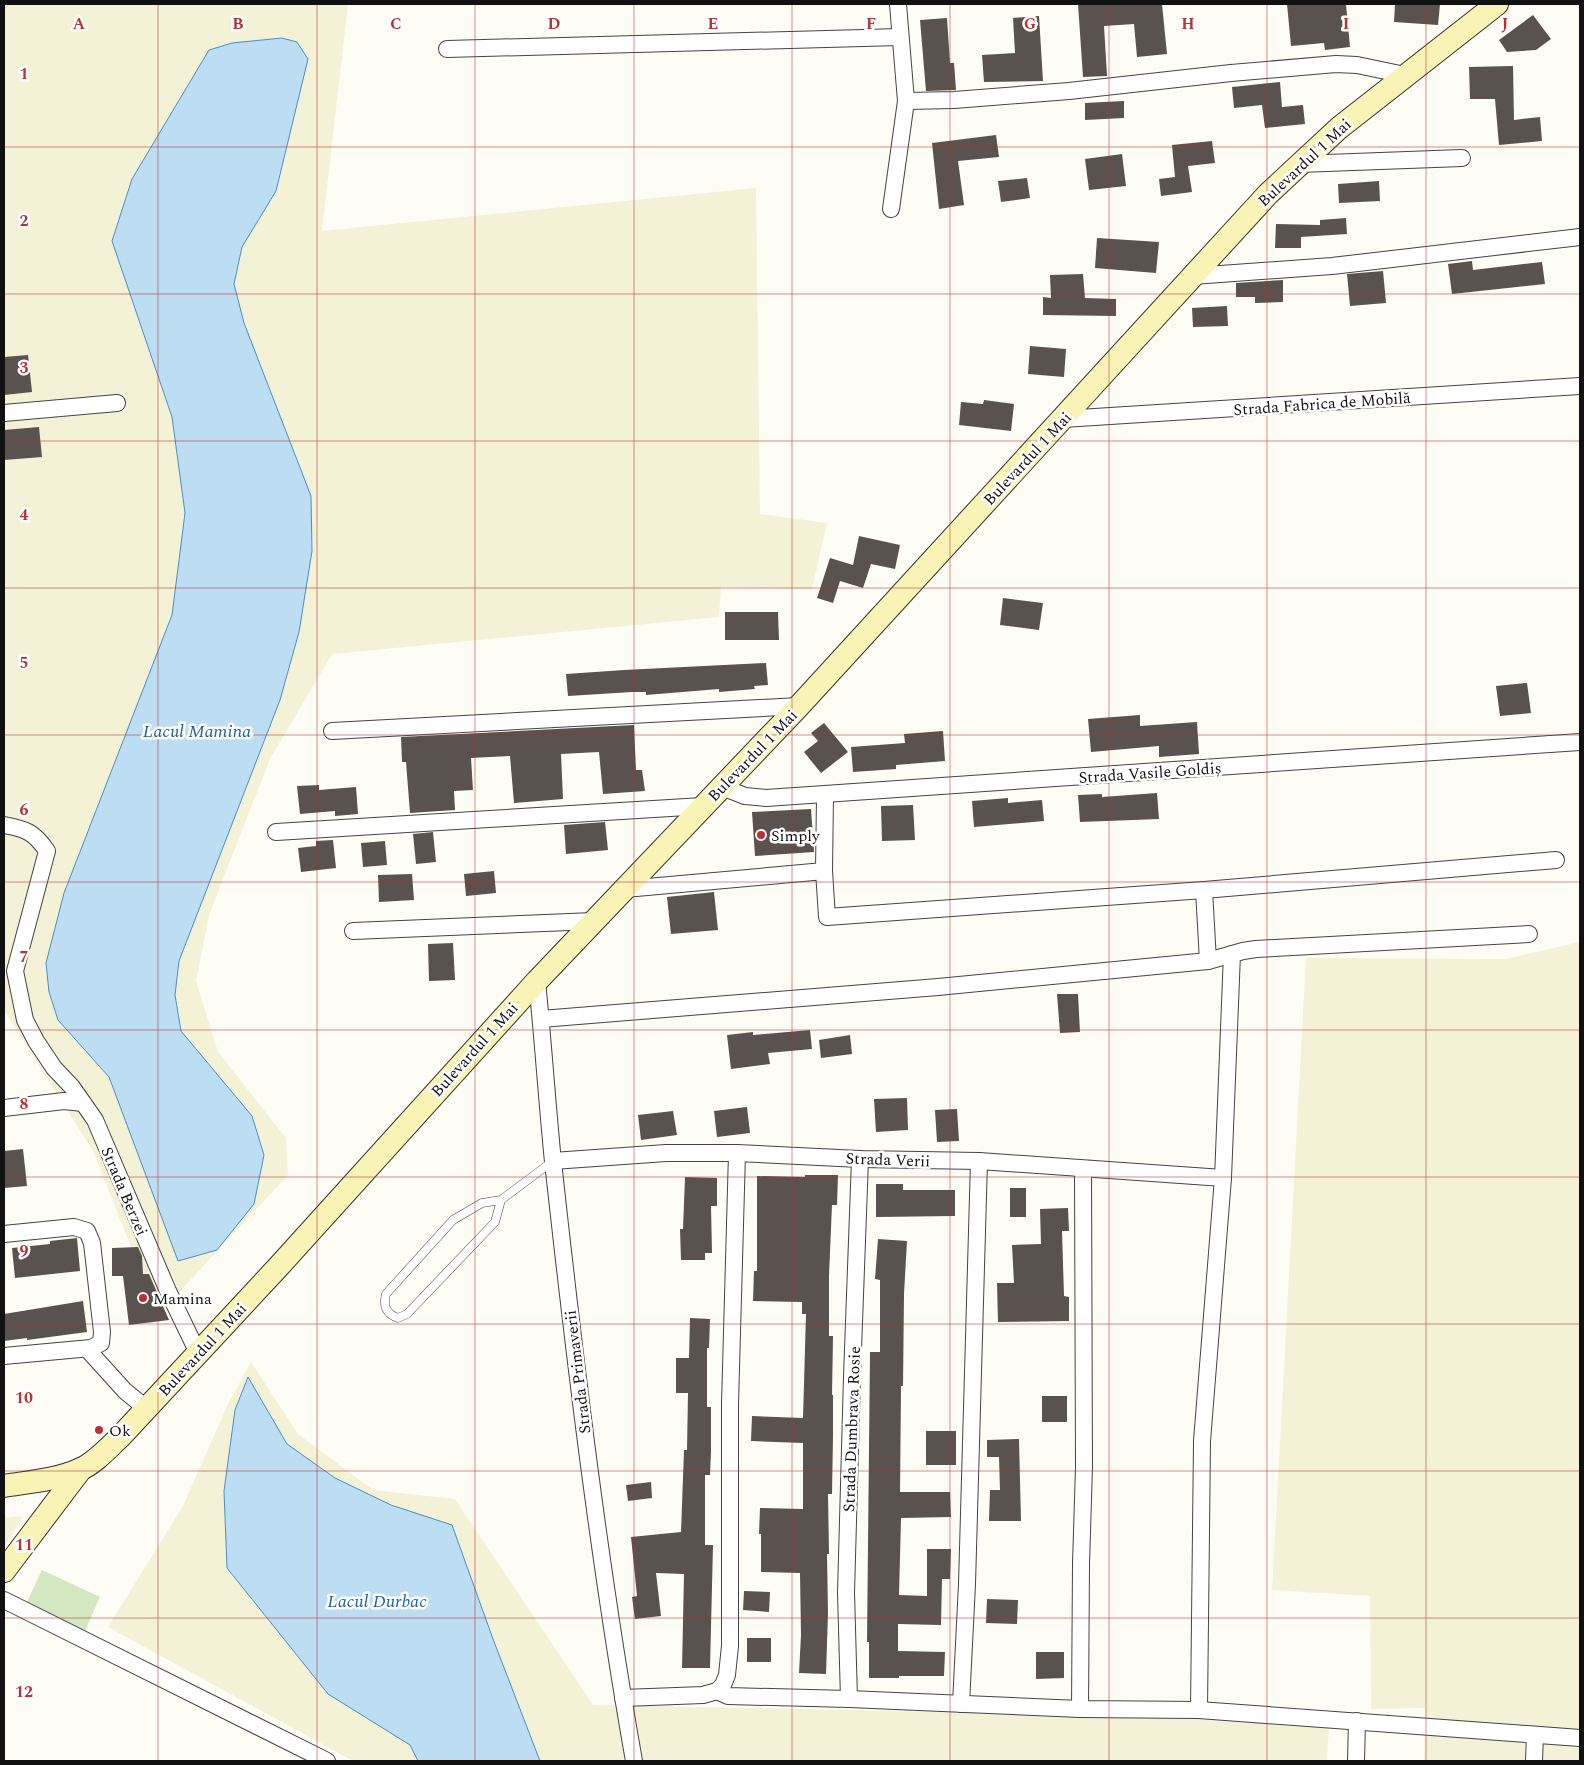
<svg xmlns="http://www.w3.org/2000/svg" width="1584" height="1765" font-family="Spectral,serif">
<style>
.farmland{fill:#f3f2d6}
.green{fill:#d3e8c0}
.water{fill:#bdddf2;stroke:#498fc5}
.building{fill:#59524e}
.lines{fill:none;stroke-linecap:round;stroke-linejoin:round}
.lane-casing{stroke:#444;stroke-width:9}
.street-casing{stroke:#444;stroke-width:18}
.secondary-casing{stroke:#333;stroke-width:24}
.lane{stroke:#fff;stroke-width:8}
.street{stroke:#fff;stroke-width:16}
.secondary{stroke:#f9f4b5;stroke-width:22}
.grid{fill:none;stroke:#b83133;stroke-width:1;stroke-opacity:0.55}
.poi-dot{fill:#b83133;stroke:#fff;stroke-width:2}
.labels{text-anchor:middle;stroke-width:5;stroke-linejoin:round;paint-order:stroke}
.street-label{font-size:16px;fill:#111;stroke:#fff}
.poi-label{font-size:16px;fill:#111;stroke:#fff;text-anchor:start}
.water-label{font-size:18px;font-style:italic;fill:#21629b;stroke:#fff}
.grid-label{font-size:16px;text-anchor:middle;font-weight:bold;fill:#b83133;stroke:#fff;stroke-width:5;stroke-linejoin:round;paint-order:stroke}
</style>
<rect width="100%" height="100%" fill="#fefdf5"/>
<g class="farmland">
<path d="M4 4H348L322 231 756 188 760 514 827 523 812 589 721 587 719 617 332 654 270 759 209 915 196 981 218 1052 286 1138 288 1175 158 1315 93 1151 4 1010Z"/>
<path d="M1580 942V1761H1424L1425 1708 1371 1709 1370 1596 1272 1590 1306 958 1505 959Z"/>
<path d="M251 1362 298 1434 373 1490 455 1499 593 1705 1217 1717 1329 1726 1327 1761H353L108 1627 183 1506 228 1404Z"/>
<path d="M23 1516 4 1547V1518Z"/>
</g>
<path class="green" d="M42 1570 100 1597 84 1633 25 1606Z"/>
<g class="water">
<path d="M282 38 297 42 308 59 276 191 242 247 234 284 244 323 311 496 312 551 299 632 280 700 179 961 175 995 181 1031 252 1116 264 1155 254 1204 217 1250 178 1261 109 1077 58 1020 49 992 46 963 64 893 172 615 185 513 172 417 112 241 132 179 209 50 232 43Z"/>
<path d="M248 1377 287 1444 335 1478 391 1505 452 1525 493 1639 540 1761H418L410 1745 328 1694 227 1568 224 1491 235 1410Z"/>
</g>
<g class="building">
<path d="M1078 4H1162L1167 54 1137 57 1134 24 1104 26 1107 76 1083 77Z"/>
<path d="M1287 4H1346L1350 47 1325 50 1324 43 1291 46Z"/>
<path d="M1395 4H1440L1438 25 1394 22Z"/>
<path d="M1533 15 1551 39 1536 50 1507 52 1499 40Z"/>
<path d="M1039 16 1043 81 984 82 982 55 1015 53 1013 18Z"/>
<path d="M947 18 950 63H954L956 90 926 91 920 20Z"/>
<path d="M1513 66 1514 120 1540 117 1542 141 1499 145 1495 99H1470L1469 67Z"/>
<path d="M1280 82 1282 107 1303 105 1305 124 1265 128 1262 105 1234 108 1232 87Z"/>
<path d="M1124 101V118L1085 120V103Z"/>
<path d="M996 135 999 157 958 161 964 205 939 209 932 143Z"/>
<path d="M1212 141 1215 163 1188 166 1192 192 1161 196 1159 179 1175 177 1172 145Z"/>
<path d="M1122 154 1126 186 1089 190 1085 159Z"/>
<path d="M1027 178 1030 198 1001 202 998 181Z"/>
<path d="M1379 181 1380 201 1339 203 1338 184Z"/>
<path d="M1346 218 1347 234 1301 237V248H1275L1276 224 1320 225V220Z"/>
<path d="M1097 238 1159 242 1156 273 1095 268Z"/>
<path d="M1472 261 1473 270 1542 262 1545 284 1452 294 1448 264Z"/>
<path d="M1383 271 1386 303 1350 306 1347 274Z"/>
<path d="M1083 274 1085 298 1116 299V316L1043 315V297L1051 298 1050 275Z"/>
<path d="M1283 280V302L1255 303V297H1236V283Z"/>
<path d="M1227 306 1228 326 1193 327 1192 308Z"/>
<path d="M1030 346 1066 349 1064 377 1028 374Z"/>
<path d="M28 355 32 392 4 395V357Z"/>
<path d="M984 400 1014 404 1011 431 959 425 961 402 983 404Z"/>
<path d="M39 427 42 457 4 460V430Z"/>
<path d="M859 536 900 545 895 569 871 564 863 588 840 581 833 603 817 598 830 558 853 565Z"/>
<path d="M1003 598 1043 603 1039 630 1000 625Z"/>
<path d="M725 612H778L779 640H725Z"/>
<path d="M766 663 768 685 754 686 755 689 719 692V689L646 695V692H632L568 696 566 674 624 670Z"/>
<path d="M1527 683 1531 713 1500 716 1496 686Z"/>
<path d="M1140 715V726L1197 722 1199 754 1159 757V746L1091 752 1088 719Z"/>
<path d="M824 723 848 752 821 773 804 752 818 741 811 733Z"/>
<path d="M634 725 636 770H642L645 791 603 794 599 752 561 754 563 799 514 803 510 756 471 758 473 790 454 791 455 810 410 813 406 762H402L401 737Z"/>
<path d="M943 731 945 761 896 765V769L853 772 851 747 905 743 904 734Z"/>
<path d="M319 785V790L356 787 358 814 335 816V811L300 814 297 786Z"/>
<path d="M1157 793 1159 819 1080 822 1078 795 1102 794V797Z"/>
<path d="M1008 798V803L1042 800 1044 821 974 827 972 801Z"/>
<path d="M913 805 915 840 882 841 881 806Z"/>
<path d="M811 809 814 852 755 856 752 812Z"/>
<path d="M605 822 608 850 566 854 564 825Z"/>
<path d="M433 832 436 862 416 864 413 834Z"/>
<path d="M333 840 336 868 301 872 298 848 316 846V841Z"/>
<path d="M385 841 387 865 363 867 361 843Z"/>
<path d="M494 871 496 893 466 896 464 874Z"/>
<path d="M412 874 414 900 379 902 378 875Z"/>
<path d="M714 892 718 930 671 934 667 897Z"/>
<path d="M453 943 455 980 429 981 428 944Z"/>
<path d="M1057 994H1078L1080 1032 1060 1033Z"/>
<path d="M810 1030 812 1049 768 1053 770 1064 731 1069 727 1035 753 1032V1035Z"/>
<path d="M850 1035 852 1054 821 1058 819 1040Z"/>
<path d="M907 1098 908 1130 876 1132 874 1099Z"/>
<path d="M747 1107 750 1133 717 1137 714 1111Z"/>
<path d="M957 1109 959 1141 937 1142 935 1110Z"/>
<path d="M673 1111 677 1135 641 1140 638 1115Z"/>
<path d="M23 1149 27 1186 4 1188V1151Z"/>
<path d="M805 1175H838L837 1205H832L829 1276V1336H833L832 1395H833V1436L832 1494H828L829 1554H827L828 1613 826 1674 799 1673 801 1635 800 1573 761 1572V1534H759L760 1508 803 1509V1443L751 1441 752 1416 803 1418 806 1314H802V1302L753 1301 754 1271H757V1176L805 1177Z"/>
<path d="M685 1177 717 1178V1206H711L712 1253H705V1260H681L680 1229H683Z"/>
<path d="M876 1184H903V1190H955V1216L876 1217Z"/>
<rect x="1010" y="1188" width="16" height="29"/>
<path d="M1068 1208 1069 1231H1062L1064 1296 1069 1297V1321L998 1322 997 1283H1014L1012 1245 1041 1244 1040 1209Z"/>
<path d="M77 1238 80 1271 15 1278 12 1248 50 1244V1241Z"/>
<path d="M878 1239 907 1241 904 1294 903 1386H901L900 1492H950L951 1517 901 1518 899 1595 927 1596V1549H951L950 1579H942L941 1625 898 1624V1651L945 1652 944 1676H899V1678H869V1642H867L870 1352H880V1280L875 1279Z"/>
<path d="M138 1247 142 1256 143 1274H149L169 1320 129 1325 123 1276H112V1248Z"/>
<path d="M83 1301 87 1332 27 1340V1338L4 1341V1314Z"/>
<path d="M690 1318 710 1319 709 1348H707V1407H711V1451L710 1475H705V1545H713L710 1668H682L684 1574 656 1573 661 1616 635 1619 632 1597 637 1596 631 1537 681 1532 684 1450H687L688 1393H676V1358H689Z"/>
<rect x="1042" y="1396" width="25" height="26"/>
<rect x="926" y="1431" width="30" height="34"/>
<path d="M1019 1439 1021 1521H989L990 1490H1000L999 1457H987V1440Z"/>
<path d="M651 1482 652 1498 628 1501 626 1485Z"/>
<path d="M744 1591 770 1592 769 1612 743 1610Z"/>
<path d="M987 1599 1018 1600 1017 1624 986 1623Z"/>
<rect x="747" y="1638" width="24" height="24"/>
<path d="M1036 1652H1064V1678L1036 1679Z"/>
</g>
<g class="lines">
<defs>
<path id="lane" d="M501 1200 495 1222 407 1314 398 1318C386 1314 383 1306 386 1294L453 1220 482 1203 501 1200 553 1161"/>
<g id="street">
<path d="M447 49 900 37"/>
<path d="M906 101 954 100 1069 91 1231 73 1336 64 1357 65 1405 75"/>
<path d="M1299 164 1462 158"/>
<path d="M891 209 906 101 898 4"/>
<path d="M1193 276 1332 266 1580 237"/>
<path d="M4 413 117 403"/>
<path d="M1063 419 1580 386"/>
<path d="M332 731 799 706"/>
<path d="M722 787 745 796 766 798 1580 742"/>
<path d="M4 825C26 829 34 832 47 851L15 971 25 1020 36 1041 54 1068 72 1087 95 1120 168 1291 198 1353"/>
<path d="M276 832 703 806"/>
<path d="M824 871 825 795"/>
<path d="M625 889 824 871 827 917 1204 890 1556 860"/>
<path d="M1204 890 1208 961"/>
<path d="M353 931 594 921"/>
<path d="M537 981C543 1041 547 1101 553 1162 575 1362 599 1563 634 1761"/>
<path d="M541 1019 938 987 1208 961 1243 951 1256 949 1529 934"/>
<path d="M4 1108 64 1101 83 1103"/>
<path d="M553 1161 666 1153H737L860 1159 979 1161 1223 1178"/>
<path d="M4 1234 74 1227 87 1231 92 1243 102 1332 101 1343 91 1348 4 1356"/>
<path d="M87 1349 125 1391 147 1409"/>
<path d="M4 1600 327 1761"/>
<path d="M717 1691 728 1696 849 1699 1080 1709 1199 1710 1580 1738"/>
<path d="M623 1698 703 1695 717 1691 723 1685 727 1675 730 1646V1404L737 1153"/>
<path d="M849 1699 846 1593 852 1377 860 1159"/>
<path d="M961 1704 967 1584 979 1161"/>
<path d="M1080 1709 1081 1564 1084 1467 1083 1169"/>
<path d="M1199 1710 1202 1441 1223 1178 1232 954"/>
<path d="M1356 1761 1357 1721"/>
<path d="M1534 1761 1535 1735"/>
</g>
<g id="secondary">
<path d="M4 1486C29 1482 57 1480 81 1469 96 1462 108 1448 120 1437L280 1265 537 981 799 706 1268 194 1339 128 1497 4"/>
<path d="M4 1571 81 1469"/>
</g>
</defs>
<use href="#lane" class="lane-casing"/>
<use href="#street" class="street-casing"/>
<use href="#secondary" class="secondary-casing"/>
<use href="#lane" class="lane"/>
<use href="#street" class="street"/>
<use href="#secondary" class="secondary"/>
</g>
<path class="grid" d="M158 4V1761M317 4V1761M475 4V1761M634 4V1761M792 4V1761M950 4V1761M1109 4V1761M1267 4V1761M1426 4V1761M4 147H1580M4 294H1580M4 441H1580M4 588H1580M4 735H1580M4 882H1580M4 1030H1580M4 1177H1580M4 1324H1580M4 1471H1580M4 1618H1580"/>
<g class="poi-dot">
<circle cx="761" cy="835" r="5"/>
<circle cx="143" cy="1298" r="5"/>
<circle cx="99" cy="1430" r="5"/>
</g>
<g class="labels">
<g class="street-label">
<text transform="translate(1304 162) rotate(-43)" y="6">Bulevardul 1 Mai</text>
<text transform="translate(1322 403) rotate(-4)" y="6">Strada Fabrica de Mobilă</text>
<text transform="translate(1027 458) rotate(-47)" y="6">Bulevardul 1 Mai</text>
<text transform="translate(752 755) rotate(-46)" y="6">Bulevardul 1 Mai</text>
<text transform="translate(1150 772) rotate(-4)" y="6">Strada Vasile Goldiș</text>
<text transform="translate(474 1049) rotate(-48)" y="6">Bulevardul 1 Mai</text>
<text transform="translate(888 1159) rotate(2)" y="6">Strada Verii</text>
<text transform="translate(125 1191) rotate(67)" y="6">Strada Berzei</text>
<text transform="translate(202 1349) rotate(-47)" y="6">Bulevardul 1 Mai</text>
<text transform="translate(577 1372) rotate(-97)" y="6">Strada Primaverii</text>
<text transform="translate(851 1429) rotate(-88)" y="6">Strada Dumbrava Rosie</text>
</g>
<g class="poi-label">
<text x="771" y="841">Simply</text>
<text x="153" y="1304">Mamina</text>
<text x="109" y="1436">Ok</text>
</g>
<g class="water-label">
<text x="197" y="737">Lacul Mamina</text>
<text x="377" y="1607">Lacul Durbac</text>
</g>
</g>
<g class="grid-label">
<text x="79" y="29">A</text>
<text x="238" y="29">B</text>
<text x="396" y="29">C</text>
<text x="554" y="29">D</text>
<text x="713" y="29">E</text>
<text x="871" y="29">F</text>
<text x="1030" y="29">G</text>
<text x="1188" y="29">H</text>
<text x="1346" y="29">I</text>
<text x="1505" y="29">J</text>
<text x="24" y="79">1</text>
<text x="24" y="226">2</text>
<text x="24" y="373">3</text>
<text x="24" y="520">4</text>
<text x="24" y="668">5</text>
<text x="24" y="815">6</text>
<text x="24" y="962">7</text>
<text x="24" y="1109">8</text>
<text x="24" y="1256">9</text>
<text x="24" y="1403">10</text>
<text x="24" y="1550">11</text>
<text x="24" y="1697">12</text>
</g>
<rect width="1584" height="1765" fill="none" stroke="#111111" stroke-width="10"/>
</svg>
